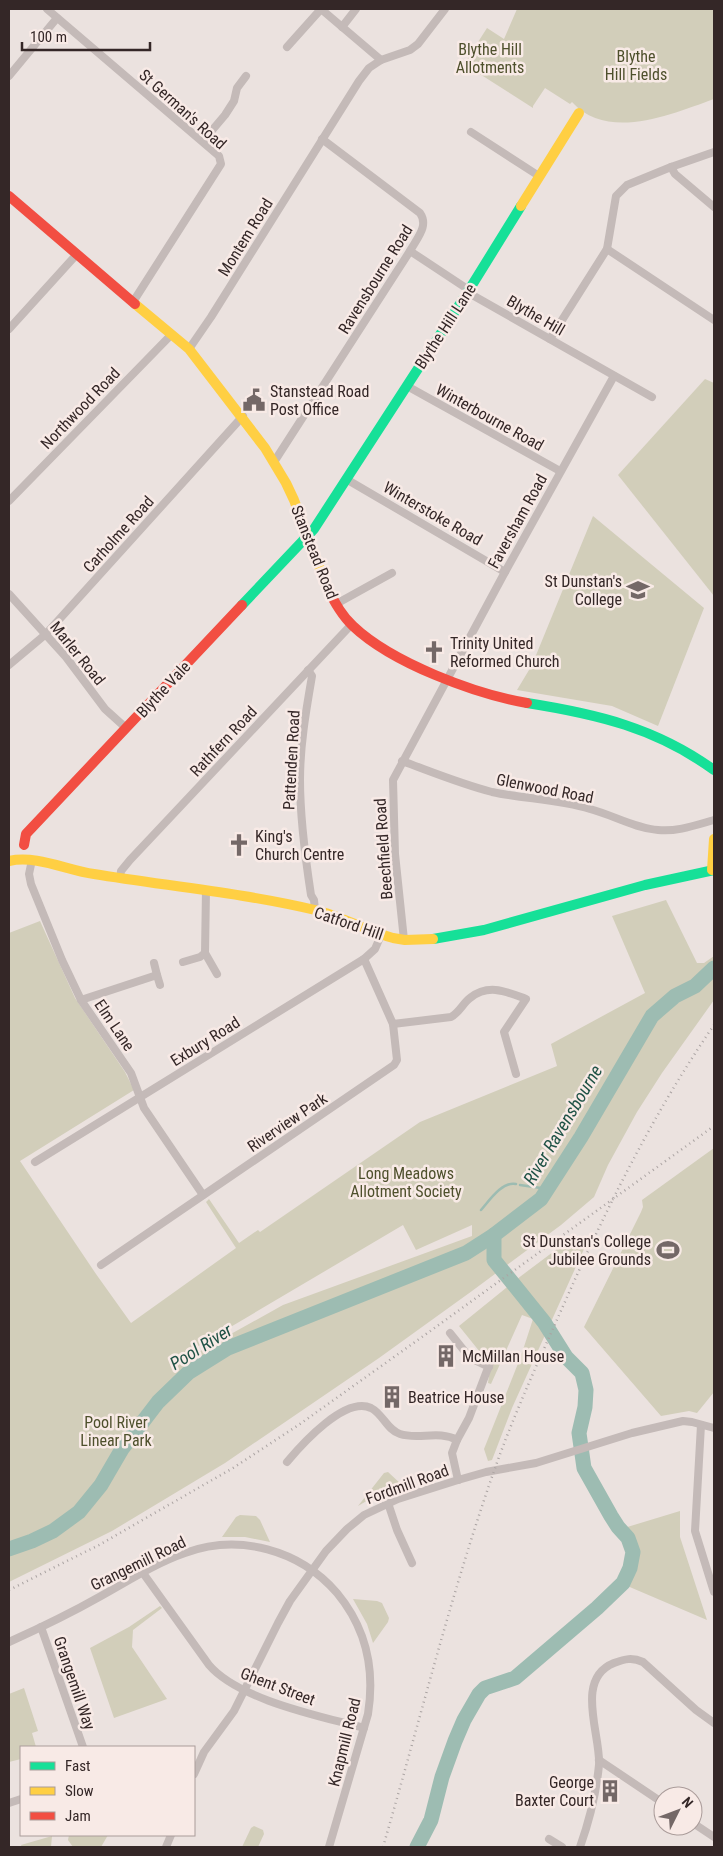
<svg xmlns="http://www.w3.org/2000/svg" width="723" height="1856" font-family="'Roboto Condensed',sans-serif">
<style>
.green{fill:#d2ceba;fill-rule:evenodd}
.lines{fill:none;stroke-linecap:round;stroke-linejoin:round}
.stream{stroke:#9dbcb2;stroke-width:2.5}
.river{stroke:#9dbcb2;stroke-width:15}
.street{stroke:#c4bab8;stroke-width:8}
.fast{stroke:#16e098;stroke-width:10}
.slow{stroke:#ffcf43;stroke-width:10}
.jam{stroke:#f24e42;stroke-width:10}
.rail{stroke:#aba4a3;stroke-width:2.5;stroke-dasharray:1 4;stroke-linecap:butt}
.labels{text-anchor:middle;stroke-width:5;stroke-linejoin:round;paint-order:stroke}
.park-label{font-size:16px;fill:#4e502c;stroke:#f8eae6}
.street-label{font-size:16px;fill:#342727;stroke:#f8eae6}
.poi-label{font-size:16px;fill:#342727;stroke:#f8eae6;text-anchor:start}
.water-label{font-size:18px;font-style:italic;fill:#1f5246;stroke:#f8eae6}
</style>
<rect width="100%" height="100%" fill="#ebe2df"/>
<g class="green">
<path d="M517 9H714V99C672 114 608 142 572 102L570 104 545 88 533 106V108L464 64 487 28 504 39Z"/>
<path d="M705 379 714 383V596L618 475Z"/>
<path d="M593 516 704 608 658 726 612 706 517 690 532 665Z"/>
<path d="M666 900 697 963H704L714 956V1000L662 1073 637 1112 608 1165 594 1197 561 1225 472 1291 379 1358 225 1463 112 1531 9 1582V933L40 921 75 998 125 1072 134 1090 20 1161 96 1274 131 1323 236 1248 206 1202 209 1199 239 1243 258 1230 260 1232 420 1122 557 1066 551 1044 645 993 612 916ZM403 1225 416 1250 472 1225V1236L283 1305 195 1354 178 1358Z"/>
<path d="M714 1148V1392L697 1413 689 1411 661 1416 584 1327 641 1212 643 1207 642 1200Z"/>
<path d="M569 1240 584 1249 512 1408 492 1460 488 1461 484 1449 521 1356 533 1319 522 1315 491 1384 488 1383 491 1361 484 1357 459 1326 521 1276Z"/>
<path d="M388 1472 402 1485V1487L375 1496 358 1506 384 1473Z"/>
<path d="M680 1511V1537L707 1620 625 1585C638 1565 640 1547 624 1528Z"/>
<path d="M240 1515 256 1516 260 1520 270 1542 245 1537H222L236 1517Z"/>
<path d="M353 1599 377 1601 382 1603 389 1618 388 1622 373 1643 367 1624Z"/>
<path d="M160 1606 162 1608 133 1630 132 1647 167 1699 114 1718 90 1648 129 1627Z"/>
<path d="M24 1688 38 1731 32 1733 36 1747H21V1759L9 1762V1694Z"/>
<path d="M254 1826 263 1830 264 1834 258 1847H242L251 1828Z"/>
<path d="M69 1835H108L101 1847H73L68 1840Z"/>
<path d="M52 1836 51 1847H22L21 1845Z"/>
</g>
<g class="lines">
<g class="stream">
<path d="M520 1185 548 1189"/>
<path d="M481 1210C489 1201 502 1181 516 1184"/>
</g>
<g class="river">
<path d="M9 1549 32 1541 53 1531 79 1512 101 1485 122 1449 158 1402 188 1373 228 1348 466 1253 494 1235"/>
<path d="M417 1847 431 1820 442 1777 455 1741 464 1720 479 1694 485 1688 515 1678 597 1608 623 1583 630 1568 633 1552 628 1538 618 1527 611 1516 584 1468 579 1433 585 1407 586 1390 582 1373 566 1357 544 1322 494 1260V1235L541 1199 581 1137 652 1016 675 996 695 986 714 968"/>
</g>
<g class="street">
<path d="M47 9 219 156 221 164 133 302"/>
<path d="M342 27 356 9"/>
<path d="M287 47 321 9 381 60"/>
<path d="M9 76 57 18"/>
<path d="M471 132 539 176"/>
<path d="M203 141 225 115 234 101 237 88 246 76"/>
<path d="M671 167 675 174 714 207"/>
<path d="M607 249 714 320"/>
<path d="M410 251 469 290 474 296 652 397"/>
<path d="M9 329 77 254"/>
<path d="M550 339 607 249 616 196 627 185 671 167 714 152"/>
<path d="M189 349 211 317 359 81 369 68 381 60 410 50 418 44 445 9"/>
<path d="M407 386 560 471"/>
<path d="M274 462 410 251C417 238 429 226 420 213L322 139"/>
<path d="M346 479 505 572"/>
<path d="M9 501 171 335"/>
<path d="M9 594 66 657 105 709 126 728"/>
<path d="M336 604 392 573"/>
<path d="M9 665 46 634 243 416"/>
<path d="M308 670 312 676C306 711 300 745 300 780 300 818 305 856 311 895L314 900 315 910"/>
<path d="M402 761C432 772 461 784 492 792 524 799 558 799 590 809 613 815 634 828 658 830 677 832 696 825 714 820"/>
<path d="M32 860 29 874 31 884 62 960 81 1000 131 1073 144 1108 203 1195"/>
<path d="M120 878 121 871 130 860 351 625"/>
<path d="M404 940 395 854 393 780 505 572 614 376"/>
<path d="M205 953 217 974"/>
<path d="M183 962 200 957 205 953 206 890"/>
<path d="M154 963 157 975"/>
<path d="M81 1000 157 975 160 985"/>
<path d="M393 1024 451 1017C460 1012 463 1003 470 998 489 983 507 992 526 999L504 1032 516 1074"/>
<path d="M35 1162 364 959 375 949 381 935"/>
<path d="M101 1265 394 1065 397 1060 393 1024 364 959"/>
<path d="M450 1333 470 1358 489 1367"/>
<path d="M701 1425 695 1531 714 1592"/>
<path d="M457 1440 452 1453 458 1480"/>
<path d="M287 1462C302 1444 345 1396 371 1408 383 1414 387 1430 400 1434 418 1440 439 1430 457 1440L469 1418 491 1360"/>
<path d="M388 1503 397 1530 412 1563"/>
<path d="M143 1573 209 1665C239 1700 320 1716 364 1728"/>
<path d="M41 1627 83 1747"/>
<path d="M9 1642C40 1628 71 1613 101 1596 128 1581 156 1563 185 1553 239 1533 300 1550 337 1593 366 1628 375 1670 368 1714L329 1847"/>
<path d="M599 1760 663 1803"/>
<path d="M194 1774 204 1752 234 1711 278 1623 290 1601 326 1551 347 1529 364 1515 398 1499 458 1480 486 1472 536 1463 632 1433 683 1421 692 1422 714 1428"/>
<path d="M9 1803 21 1799"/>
<path d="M693 1823 714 1837"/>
<path d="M549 1839 562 1847"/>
<path d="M166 1847 171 1835"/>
<path d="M580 1847C590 1819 596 1795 599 1765 601 1735 574 1679 614 1663 625 1659 632 1657 643 1662L696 1710 714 1723"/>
</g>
<g class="fast">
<path d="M242 605 314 529 469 290 521 206"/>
<path d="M527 703C597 714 656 728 714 770"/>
<path d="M433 939 484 930 645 885 714 870"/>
</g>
<g class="slow">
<path d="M521 206 579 113"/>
<path d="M135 304 189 349 265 448 286 483 294 500 326 585"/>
<path d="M9 861C37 855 66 870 94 874 168 886 243 893 315 910 342 916 366 931 393 938L405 940 433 939"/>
<path d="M712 870 714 839"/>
</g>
<g class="jam">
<path d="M9 196 135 304"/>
<path d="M326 585C333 600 341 615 353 626 392 663 475 694 527 703"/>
<path d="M24 845 26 834 242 605"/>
</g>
<g class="rail">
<path d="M9 1590 99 1545 233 1468 300 1424 422 1337 714 1126"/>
<path d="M383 1847C421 1717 453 1585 499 1457 517 1408 539 1360 560 1313 604 1213 652 1115 714 1025"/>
</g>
</g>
<defs>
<symbol id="civic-bare" viewBox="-9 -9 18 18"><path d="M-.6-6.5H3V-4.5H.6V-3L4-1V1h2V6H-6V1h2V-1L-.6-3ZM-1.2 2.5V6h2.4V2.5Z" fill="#746867" stroke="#f8eae6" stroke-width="2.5" paint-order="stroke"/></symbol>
<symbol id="school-bare" viewBox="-9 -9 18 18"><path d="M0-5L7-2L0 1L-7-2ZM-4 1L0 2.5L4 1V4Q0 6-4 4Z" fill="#746867" stroke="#f8eae6" stroke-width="2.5" paint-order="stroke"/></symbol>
<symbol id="church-bare" viewBox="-9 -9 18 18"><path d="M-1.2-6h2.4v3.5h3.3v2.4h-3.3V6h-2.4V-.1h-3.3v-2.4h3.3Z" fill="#746867" stroke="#f8eae6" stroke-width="2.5" paint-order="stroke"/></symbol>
<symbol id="stadium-bare" viewBox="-9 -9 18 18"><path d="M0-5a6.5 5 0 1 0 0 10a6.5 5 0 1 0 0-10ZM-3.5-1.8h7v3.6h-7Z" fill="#746867" stroke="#f8eae6" stroke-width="2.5" paint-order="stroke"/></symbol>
<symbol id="building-bare" viewBox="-9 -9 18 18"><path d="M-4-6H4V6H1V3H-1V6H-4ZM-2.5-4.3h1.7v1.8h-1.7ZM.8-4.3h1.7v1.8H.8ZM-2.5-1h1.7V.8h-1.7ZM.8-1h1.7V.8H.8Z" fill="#746867" stroke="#f8eae6" stroke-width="2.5" paint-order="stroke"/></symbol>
</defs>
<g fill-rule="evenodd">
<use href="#civic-bare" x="238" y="384" width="32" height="32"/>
<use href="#school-bare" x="622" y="574" width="32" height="32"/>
<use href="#church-bare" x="418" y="636" width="32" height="32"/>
<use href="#church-bare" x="223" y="829" width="32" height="32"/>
<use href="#stadium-bare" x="652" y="1234" width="32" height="32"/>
<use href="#building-bare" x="430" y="1340" width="32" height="32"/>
<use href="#building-bare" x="376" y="1381" width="32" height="32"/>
<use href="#building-bare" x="594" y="1775" width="32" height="32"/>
</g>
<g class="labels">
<g class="park-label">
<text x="490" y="55">Blythe Hill<tspan x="490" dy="18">Allotments</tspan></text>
<text x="636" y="62">Blythe<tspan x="636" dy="18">Hill Fields</tspan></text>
<text x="406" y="1179">Long Meadows<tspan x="406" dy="18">Allotment Society</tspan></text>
<text x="116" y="1428">Pool River<tspan x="116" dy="18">Linear Park</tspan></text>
</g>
<g class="street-label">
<text transform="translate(183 109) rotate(42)" y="6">St German's Road</text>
<text transform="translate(245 237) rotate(-58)" y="6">Montem Road</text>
<text transform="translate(375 279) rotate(-58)" y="6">Ravensbourne Road</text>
<text transform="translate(536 315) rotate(30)" y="6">Blythe Hill</text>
<text transform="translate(445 326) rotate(-57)" y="6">Blythe Hill Lane</text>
<text transform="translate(80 408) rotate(-46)" y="6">Northwood Road</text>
<text transform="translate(490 417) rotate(29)" y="6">Winterbourne Road</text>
<text transform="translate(433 513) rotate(30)" y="6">Winterstoke Road</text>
<text transform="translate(517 521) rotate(-61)" y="6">Faversham Road</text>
<text transform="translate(118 534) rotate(-48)" y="6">Carholme Road</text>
<text transform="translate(315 552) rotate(68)" y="6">Stanstead Road</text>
<text transform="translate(78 653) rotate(51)" y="6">Marler Road</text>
<text transform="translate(163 689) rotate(-47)" y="6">Blythe Vale</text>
<text transform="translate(223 741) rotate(-47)" y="6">Rathfern Road</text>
<text transform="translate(291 760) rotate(-87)" y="6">Pattenden Road</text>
<text transform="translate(545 788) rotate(11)" y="6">Glenwood Road</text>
<text transform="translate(383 849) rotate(-94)" y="6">Beechfield Road</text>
<text transform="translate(349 923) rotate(19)" y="6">Catford Hill</text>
<text transform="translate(115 1025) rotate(56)" y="6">Elm Lane</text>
<text transform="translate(205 1041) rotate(-32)" y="6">Exbury Road</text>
<text transform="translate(287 1122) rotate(-34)" y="6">Riverview Park</text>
<text transform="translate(407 1484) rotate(-20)" y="6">Fordmill Road</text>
<text transform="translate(138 1563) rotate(-26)" y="6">Grangemill Road</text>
<text transform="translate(75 1683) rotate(71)" y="6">Grangemill Way</text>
<text transform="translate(278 1686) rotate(21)" y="6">Ghent Street</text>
<text transform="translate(344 1742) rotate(-76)" y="6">Knapmill Road</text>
</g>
<g class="poi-label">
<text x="270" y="397">Stanstead Road<tspan x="270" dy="18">Post Office</tspan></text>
<text x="622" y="587" text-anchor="end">St Dunstan's<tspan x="622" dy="18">College</tspan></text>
<text x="450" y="649">Trinity United<tspan x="450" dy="18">Reformed Church</tspan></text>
<text x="255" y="842">King's<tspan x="255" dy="18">Church Centre</tspan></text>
<text x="651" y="1247" text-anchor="end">St Dunstan's College<tspan x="651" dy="18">Jubilee Grounds</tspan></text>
<text x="462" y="1362">McMillan House</text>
<text x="408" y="1403">Beatrice House</text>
<text x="594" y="1788" text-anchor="end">George<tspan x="594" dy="18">Baxter Court</tspan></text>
</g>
<g class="water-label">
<text transform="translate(563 1125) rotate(-59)" y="6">River Ravensbourne</text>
<text transform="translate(201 1347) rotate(-32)" y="6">Pool River</text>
</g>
</g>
<rect width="723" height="1856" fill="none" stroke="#342727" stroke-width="20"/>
<rect x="20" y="1746" width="175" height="90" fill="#f8eae6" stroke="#aa9c9a"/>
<rect x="30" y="1762" width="25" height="8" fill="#16e098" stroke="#aa9c9a"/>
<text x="65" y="1771" font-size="15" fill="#342727">Fast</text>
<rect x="30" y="1787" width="25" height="8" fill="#ffcf43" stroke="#aa9c9a"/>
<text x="65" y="1796" font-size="15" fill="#342727">Slow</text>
<rect x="30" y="1812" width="25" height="8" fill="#f24e42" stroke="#aa9c9a"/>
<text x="65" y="1821" font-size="15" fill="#342727">Jam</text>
<g transform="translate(678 1811) rotate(48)"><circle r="24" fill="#f8eae6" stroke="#aa9c9a"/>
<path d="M0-4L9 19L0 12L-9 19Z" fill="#746867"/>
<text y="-8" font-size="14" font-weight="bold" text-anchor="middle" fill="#342727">N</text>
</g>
<path d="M22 42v8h128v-8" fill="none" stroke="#342727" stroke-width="2.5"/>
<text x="30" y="42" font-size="15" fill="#342727" stroke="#f8eae6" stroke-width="4" paint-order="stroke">100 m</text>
</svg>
